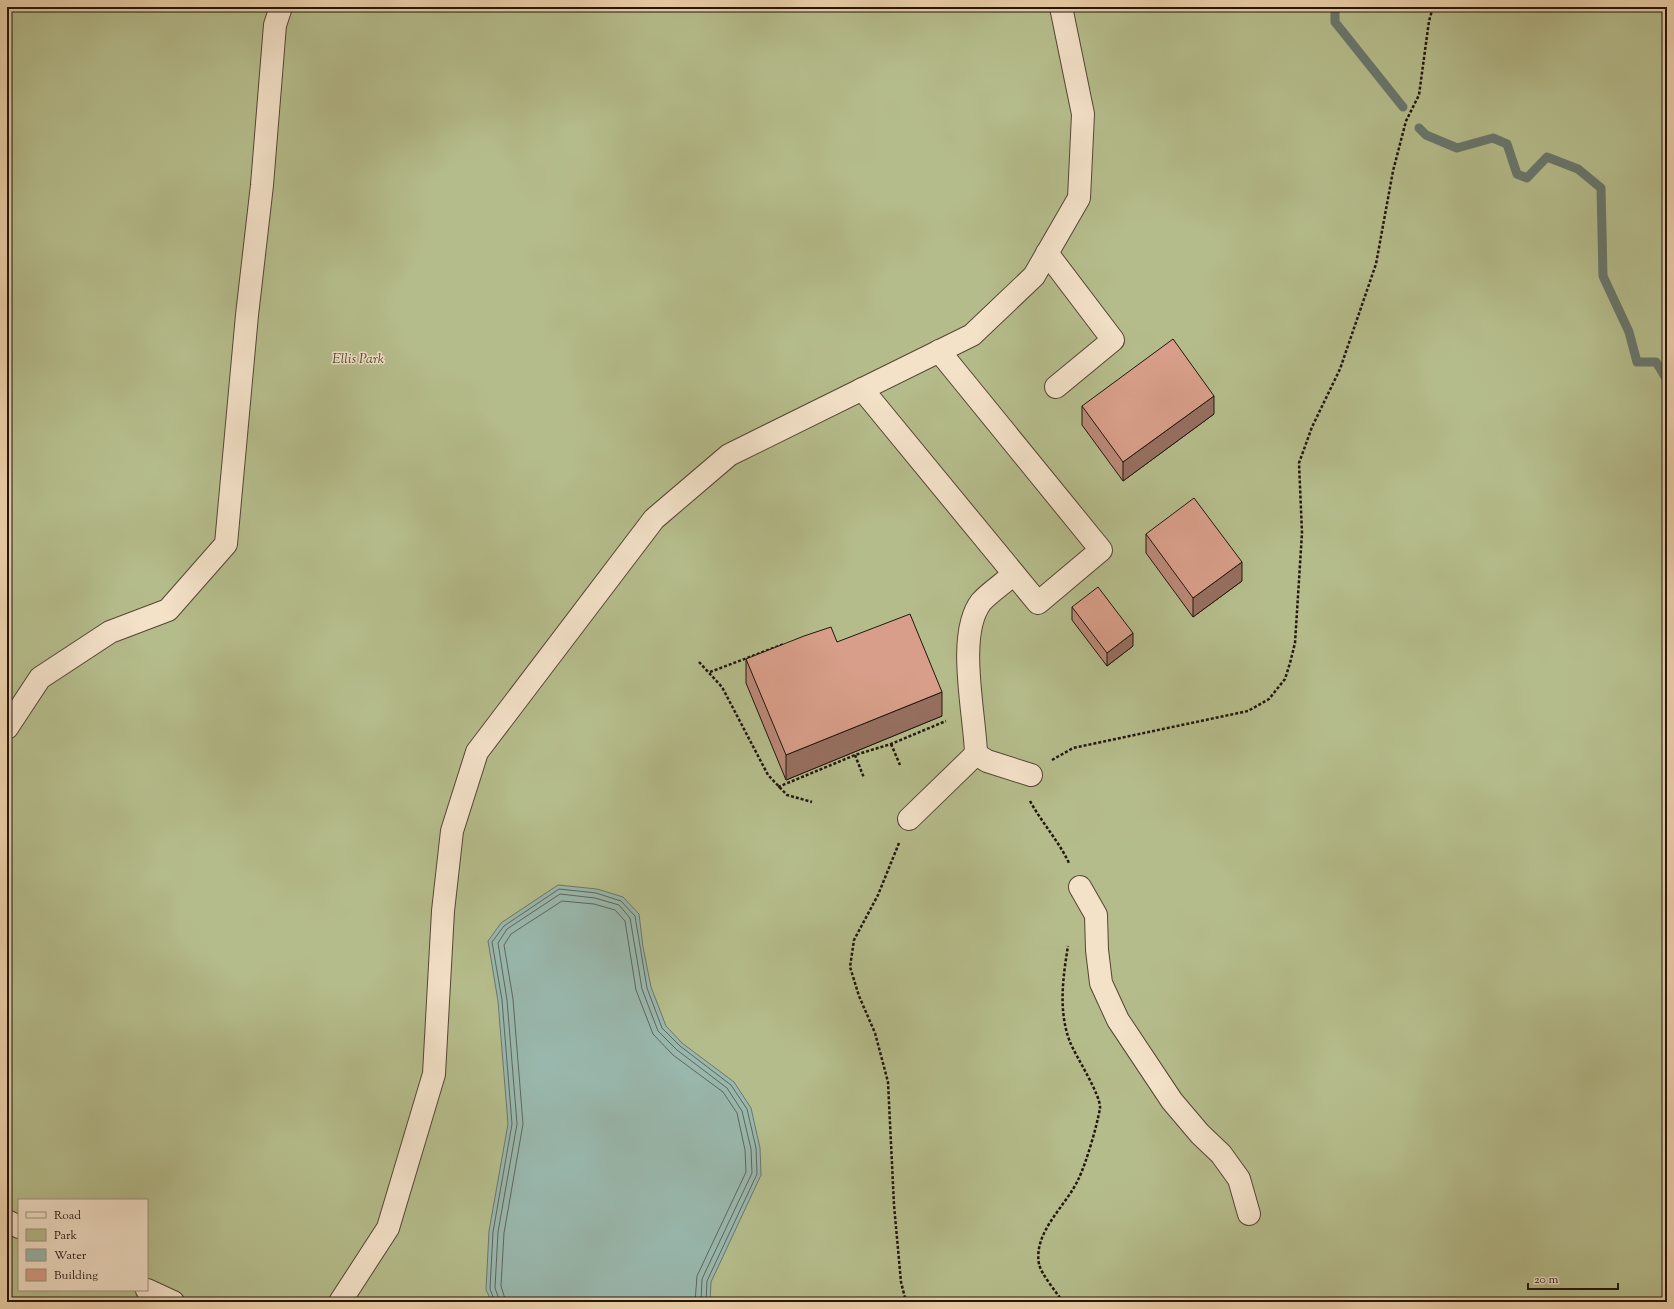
<svg xmlns="http://www.w3.org/2000/svg" width="1674" height="1309" font-family="'Sorts Mill Goudy',serif">
<style>
.green{fill:#b5bc8b;stroke:#6c694c;fill-rule:evenodd}
.water{fill:#99b7ac;stroke:#69776d}
.lines{fill:none;stroke-linecap:round;stroke-linejoin:round}
.shore{stroke:#5e665d;stroke-width:1}
.stream{stroke:#69776d;stroke-width:9}
.minor-casing{stroke:#554535;stroke-width:24}
.path{stroke:#22160e;stroke-width:2.5;stroke-dasharray:3 2;stroke-linecap:butt}
.minor{stroke:#f3e1c8;stroke-width:22}
.wall{fill:#ba8876;stroke:#22160e}
.shaded-wall{fill:#976f60;stroke:#22160e}
.building{fill:#d89e89;stroke:#22160e}
.labels{text-anchor:middle;stroke-width:3;stroke-linejoin:round;paint-order:stroke}
.park-label{font-size:14px;font-style:italic;fill:#4e4834;stroke:#f3e1c8}
</style>
<rect width="100%" height="100%" fill="#edd1aa"/>
<filter id="stains"><feTurbulence type="fractalNoise" baseFrequency=".005" numOctaves="4"/><feColorMatrix values="0 0 0 0 .2 0 0 0 0 .09 0 0 0 0 .02 0 0 0 .5 -.17"/></filter>
<radialGradient id="worn" r=".72"><stop offset=".6" stop-color="#630" stop-opacity="0"/><stop offset="1" stop-color="#630" stop-opacity=".3"/></radialGradient>
<path class="green" d="M7 7H1667V1302H7ZM19 1200H147V1290H19Z"/>
<path class="water" d="M558 885 597 889 623 897 639 914 643 947 651 987 666 1026 682 1043 734 1082 751 1108 760 1148 761 1175 711 1282 710 1302H492L486 1290 489 1231 508 1124 498 1001 488 941 501 923Z"/>
<g class="lines">
<g class="shore">
<path d="M495 1302 490 1289 493 1232 512 1124 502 1000 492 942 504 926 559 889 596 893 621 901 635 916 647 988 662 1028 680 1046 731 1085 747 1109 756 1148 757 1174 707 1281 706 1302"/>
<path d="M500 1302 495 1288 498 1232 517 1124 507 1000 498 943 507 929 560 894 595 898 619 905 630 918 642 989 658 1031 677 1050 727 1088 742 1111 751 1149 752 1173 702 1279 701 1302"/>
<path d="M506 1302 501 1286 504 1233 523 1124 513 999 504 945 511 934 562 901 594 904 615 910 625 921 636 990 653 1034 673 1055 723 1092 737 1113 745 1150 746 1172 697 1276 695 1302"/>
</g>
<g class="stream">
<path d="M1335 7V22L1403 107"/>
<path d="M1419 128 1426 135 1457 148 1493 138 1507 144 1517 174 1527 178 1547 157 1578 169 1601 188 1603 276 1629 332 1637 362H1656L1667 380"/>
</g>
<defs>
<g id="minor">
<path d="M1047 253 1113 340 1056 387"/>
<path d="M862 389 1038 603 1101 550 939 351"/>
<path d="M7 728 40 678 110 632 168 610 226 544 247 315 262 185 275 25 281 7"/>
<path d="M976 754C975 714 956 635 981 602 990 592 1004 583 1014 574"/>
<path d="M909 819 976 754 987 761 1031 775"/>
<path d="M1080 887 1096 915 1097 950 1101 983 1118 1020 1172 1101 1200 1134 1221 1154 1239 1179 1249 1214"/>
<path d="M7 1221 19 1227"/>
<path d="M147 1290 173 1302"/>
<path d="M340 1302 388 1228 434 1074 443 911 452 831 477 752 654 519 729 455 972 335 1034 276 1079 198 1083 114 1061 7"/>
</g>
</defs>
<use href="#minor" class="minor-casing"/>
<g class="path">
<path d="M699 662 722 687 768 775 787 795 812 802"/>
<path d="M710 672 784 644"/>
<path d="M891 744 900 765"/>
<path d="M855 755 864 778"/>
<path d="M1052 760 1073 748 1248 711 1269 699 1285 679 1290 663 1295 643 1302 533 1299 463 1312 427 1340 369 1376 264 1393 171 1406 121 1419 95 1429 21 1433 7"/>
<path d="M778 787 855 755 891 744 946 721"/>
<path d="M1030 801C1042 823 1058 840 1069 863"/>
<path d="M899 843 878 895 854 940 850 967 859 996 875 1033 888 1082 894 1205 901 1282 906 1302"/>
<path d="M1063 1302C1057 1293 1041 1274 1039 1264 1033 1232 1066 1206 1078 1180 1086 1164 1097 1126 1100 1108 1101 1095 1075 1055 1070 1042 1058 1011 1063 977 1068 946"/>
</g>
<use href="#minor" class="minor"/>
</g>
<g class="wall">
<path d="M1082 406 1214 414 1123 481 1082 425Z"/>
<path d="M1146 534 1242 581 1193 617 1146 553Z"/>
<path d="M1072 607 1133 646 1107 666 1072 620Z"/>
<path d="M837 642 942 716 786 780 746 683V659Z"/>
</g>
<g class="shaded-wall">
<path d="M1214 396V414L1123 481V462Z"/>
<path d="M1242 562V581L1193 617V598Z"/>
<path d="M1133 633V646L1107 666V653Z"/>
<path d="M942 692V716L786 780V755Z"/>
</g>
<g class="building">
<path d="M1173 339 1214 396 1123 462 1082 406Z"/>
<path d="M1194 498 1242 562 1193 598 1146 534Z"/>
<path d="M1098 587 1133 633 1107 653 1072 607Z"/>
<path d="M910 614 942 692 786 755 746 659 804 636 831 627 837 642Z"/>
</g>
<g class="labels">
<g class="park-label">
<text x="358" y="363">Ellis Park</text>
</g>
</g>
<rect width="1674" height="1309" fill="none" stroke="#edd1aa" stroke-width="24"/>
<rect x="8" y="8" width="1658" height="1293" fill="none" stroke="#22160e" stroke-width="2"/>
<rect x="12" y="12" width="1650" height="1285" fill="none" stroke="#22160e"/>
<rect x="18" y="1199" width="130" height="92" fill="#f3e1c8" stroke="#9f907e"/>
<rect x="26" y="1212" width="20" height="6" fill="#f3e1c8" stroke="#9f907e"/>
<text x="54" y="1219" font-size="12" fill="#22160e">Road</text>
<rect x="26" y="1229" width="20" height="12" fill="#b5bc8b" stroke="#9f907e"/>
<text x="54" y="1239" font-size="12" fill="#22160e">Park</text>
<rect x="26" y="1249" width="20" height="12" fill="#99b7ac" stroke="#9f907e"/>
<text x="54" y="1259" font-size="12" fill="#22160e">Water</text>
<rect x="26" y="1269" width="20" height="12" fill="#d89e89" stroke="#9f907e"/>
<text x="54" y="1279" font-size="12" fill="#22160e">Building</text>
<path d="M1528 1283v6h90v-6" fill="none" stroke="#22160e" stroke-width="2"/>
<text x="1534" y="1283" font-size="12" fill="#22160e" stroke="#f3e1c8" stroke-width="3" paint-order="stroke">20 m</text>
<rect width="100%" height="100%" filter="url(#stains)"/>
<rect width="100%" height="100%" fill="url(#worn)"/>
</svg>
